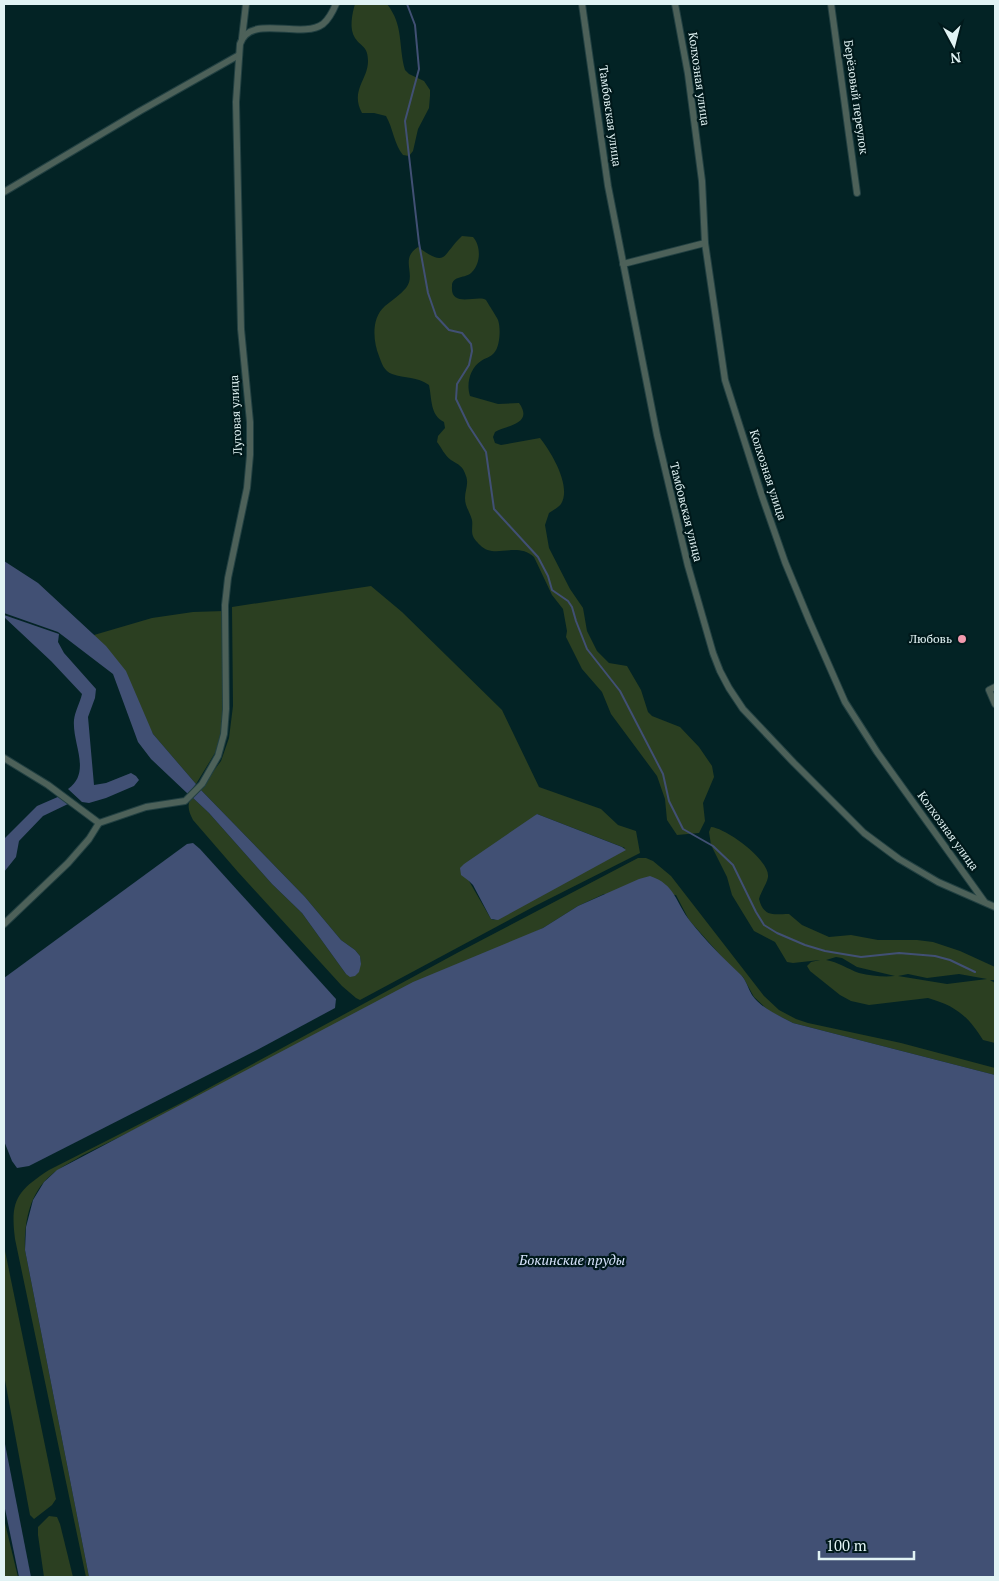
<svg xmlns="http://www.w3.org/2000/svg" width="999" height="1581" font-family="'PT Serif',serif">
<style>
.green{fill:#2b3f21;fill-rule:evenodd}
.water{fill:#415074}
.lines{fill:none;stroke-linecap:round;stroke-linejoin:round}
.stream{stroke:#415074;stroke-width:2}
.minor-casing{stroke:#224042;stroke-width:8}
.minor{stroke:#4d6159;stroke-width:6}
.poi-dot{fill:#f29aae;stroke:#00191b;stroke-width:2}
.labels{text-anchor:middle;stroke-width:4.5;stroke-linejoin:round;paint-order:stroke}
.street-label{font-size:12px;fill:#e1f3f4;stroke:#00191b}
.poi-label{font-size:12px;fill:#e1f3f4;stroke:#00191b;text-anchor:end}
.water-label{font-size:14px;font-style:italic;fill:#d7e3fc;stroke:#00191b}
</style>
<rect width="100%" height="100%" fill="#032325"/>
<g class="green">
<path d="M355 4H387C404 26 398 45 405 70L409 74 424 81 430 90V96L429 108 418 129 413 151 409 156 403 155C394 144 393 128 386 116L374 113H362C350 90 368 80 368 61 368 46 361 47 355 38 349 29 352 14 355 4Z"/>
<path d="M462 236 473 237C481 246 481 263 472 272 466 279 452 275 452 286 450 309 478 294 486 300 487 302 497 317 498 320 501 328 500 347 494 353 491 357 485 358 481 361 470 368 466 384 470 396L498 404 519 403C534 424 507 425 495 432L493 437 495 443 501 445 540 438C551 452 572 486 561 504 558 508 553 510 549 513L545 525 549 548 570 589 583 608 587 631 597 651 609 663 627 666 641 690 648 712 652 716 680 727 699 747 712 766 714 777 703 803 705 821 699 833 677 835 667 820 665 799 657 776 611 714 602 692 582 669 566 637 567 631 563 609 552 595 534 557C516 541 494 560 480 545 478 543 474 539 473 536 471 531 473 525 472 520 470 512 465 507 465 498 465 490 469 484 466 476 463 466 459 465 451 460 445 456 441 447 437 442L438 436 445 428 444 422C430 415 432 399 429 385 417 376 405 379 392 374 384 371 382 364 379 356 373 341 371 318 385 306 392 300 400 295 406 288 417 274 399 259 418 247 448 269 442 254 462 236Z"/>
<path d="M371 586 402 612 502 710 539 787 601 809 618 825 636 831 640 853 535 906 360 1000 356 998 342 986 238 872 193 820C189 812 186 805 192 797L209 813 272 884 302 913 346 974 361 964 360 956 355 950 341 940 305 897 200 789 221 761 229 738 233 706 232 607ZM537 814 625 848 494 920 491 919 469 881Z"/>
<path d="M224 611 222 733 218 748 196 784 153 734 144 717 94 635 152 618 193 612Z"/>
<path d="M711 827C726 828 770 860 768 877 767 884 761 891 759 899 764 918 774 914 789 914L802 925 829 937 851 935 878 940H917L933 942 960 951 995 967V980H990L995 983V1043L983 1040C968 1016 956 1006 928 998L869 1005 851 1001 840 995 810 971 807 966 811 962 820 960 793 963 787 962 775 942 754 931 732 895 727 877 711 845 709 832ZM836 957 842 958 857 967 895 976C884 977 871 976 859 973 848 969 838 962 826 960ZM908 974 927 978 959 974 987 979 947 984 898 976Z"/>
<path d="M638 858H646L653 861 671 876 764 996 779 1010 796 1019 808 1023 901 1043 995 1068V1075L793 1023 769 1011 754 997 743 977 730 966 689 920 676 895 604 894 578 906 543 928 83 1155C72 1162 60 1167 50 1176 29 1194 24 1224 25 1250L89 1577H86L15 1239C10 1200 17 1191 49 1170L181 1103 457 953Z"/>
<path d="M4 1246 56 1499 52 1505 34 1519 30 1515 4 1375Z"/>
<path d="M49 1516 57 1517 60 1524 73 1577H44L38 1535V1527Z"/>
<path d="M4 1519 18 1577H4Z"/>
</g>
<g class="water">
<path d="M4 561 38 583 106 646 126 671 153 734 196 784 188 794 151 759 138 742 113 674 58 632 4 613Z"/>
<path d="M4 615 59 634 58 642 64 653 96 689 95 698 88 717 94 785 106 783 131 773 136 776 139 780 134 786 106 798 89 803 82 802 68 789C92 772 72 744 74 720 75 711 80 703 82 694L51 661 4 617Z"/>
<path d="M200 789 305 897 341 940 355 950 360 956 361 964 359 972 355 976 350 977 346 974 302 913 272 884 209 813 192 797Z"/>
<path d="M60 796 68 804 43 816 19 841 16 857 4 872V839L37 806Z"/>
<path d="M537 814 622 847 626 850 498 920 491 919 473 885 469 881 461 875 460 868 464 864Z"/>
<path d="M193 843 200 849 336 999 335 1008 257 1050 29 1166 17 1168 12 1161 4 1141V978L187 844Z"/>
<path d="M650 876C675 884 676 903 690 921 705 940 723 958 741 975 746 980 748 988 752 995 762 1009 778 1015 793 1023L995 1075V1577H89L25 1250 26 1227 33 1200 44 1182 57 1170 413 982 543 928 578 906 639 879Z"/>
<path d="M4 1439 31 1577H19L4 1504Z"/>
</g>
<g class="lines">
<path class="stream" d="M407 4 415 25 419 69 405 121 419 243 428 293 436 316 449 330 462 333 471 344 472 351 469 365 457 384 456 399 469 426 486 452 494 509 538 557 548 576 552 590 568 601 572 607 576 621 587 649 620 691 663 774 669 801 683 829 713 846 733 865 756 912 764 925 777 933 805 945 825 951 861 957 899 953 935 956 950 960 975 972"/>
<defs>
<g id="minor">
<path d="M582 4 608 186 657 435 688 566 713 653 720 671 729 688 743 709 794 763 864 833 899 859 938 882 995 907"/>
<path d="M675 4 688 74 702 181 705 243 725 380 762 496 785 562 809 620 845 702 877 752 984 901"/>
<path d="M831 4 857 193"/>
<path d="M242 38 246 4"/>
<path d="M4 192 140 111 239 55"/>
<path d="M623 264 705 243"/>
<path d="M995 687 989 690 995 704"/>
<path d="M4 758 48 785 99 823"/>
<path d="M4 924 68 863 89 839 99 823 146 807 185 801 202 784 218 756 224 734 226 709 225 605 228 578 247 488 250 455V422L241 329 236 102 240 44C250 13 301 40 323 24 329 19 333 11 336 4"/>
</g>
</defs>
<use href="#minor" class="minor-casing"/>
<use href="#minor" class="minor"/>
</g>
<circle class="poi-dot" cx="962" cy="639" r="5"/>
<g class="labels">
<g class="street-label">
<text transform="translate(699 79) rotate(82)" y="4">Колхозная улица</text>
<text transform="translate(856 97) rotate(82)" y="4">Берёзовый переулок</text>
<text transform="translate(610 116) rotate(82)" y="4">Тамбовская улица</text>
<text transform="translate(236 415) rotate(-93)" y="4">Луговая улица</text>
<text transform="translate(768 475) rotate(72)" y="4">Колхозная улица</text>
<text transform="translate(686 512) rotate(76)" y="4">Тамбовская улица</text>
<text transform="translate(948 831) rotate(54)" y="4">Колхозная улица</text>
</g>
<g class="poi-label">
<text x="952" y="643">Любовь</text>
</g>
<g class="water-label">
<text x="572" y="1265">Бокинские пруды</text>
</g>
</g>
<rect width="999" height="1581" fill="none" stroke="#e1f3f4" stroke-width="10"/>
<g transform="translate(954 45) rotate(173)" stroke="#00191b" stroke-width="4" paint-order="stroke">
<path d="M0-4L9 19L0 12L-9 19Z" fill="#e1f3f4"/>
<text y="-8" font-size="14" font-weight="bold" text-anchor="middle" fill="#e1f3f4">N</text>
</g>
<path d="M819 1551v8h95v-8" fill="none" stroke="#e1f3f4" stroke-width="2.5"/>
<text x="826" y="1551" font-size="15" fill="#e1f3f4" stroke="#00191b" stroke-width="4" paint-order="stroke">100 m</text>
</svg>
